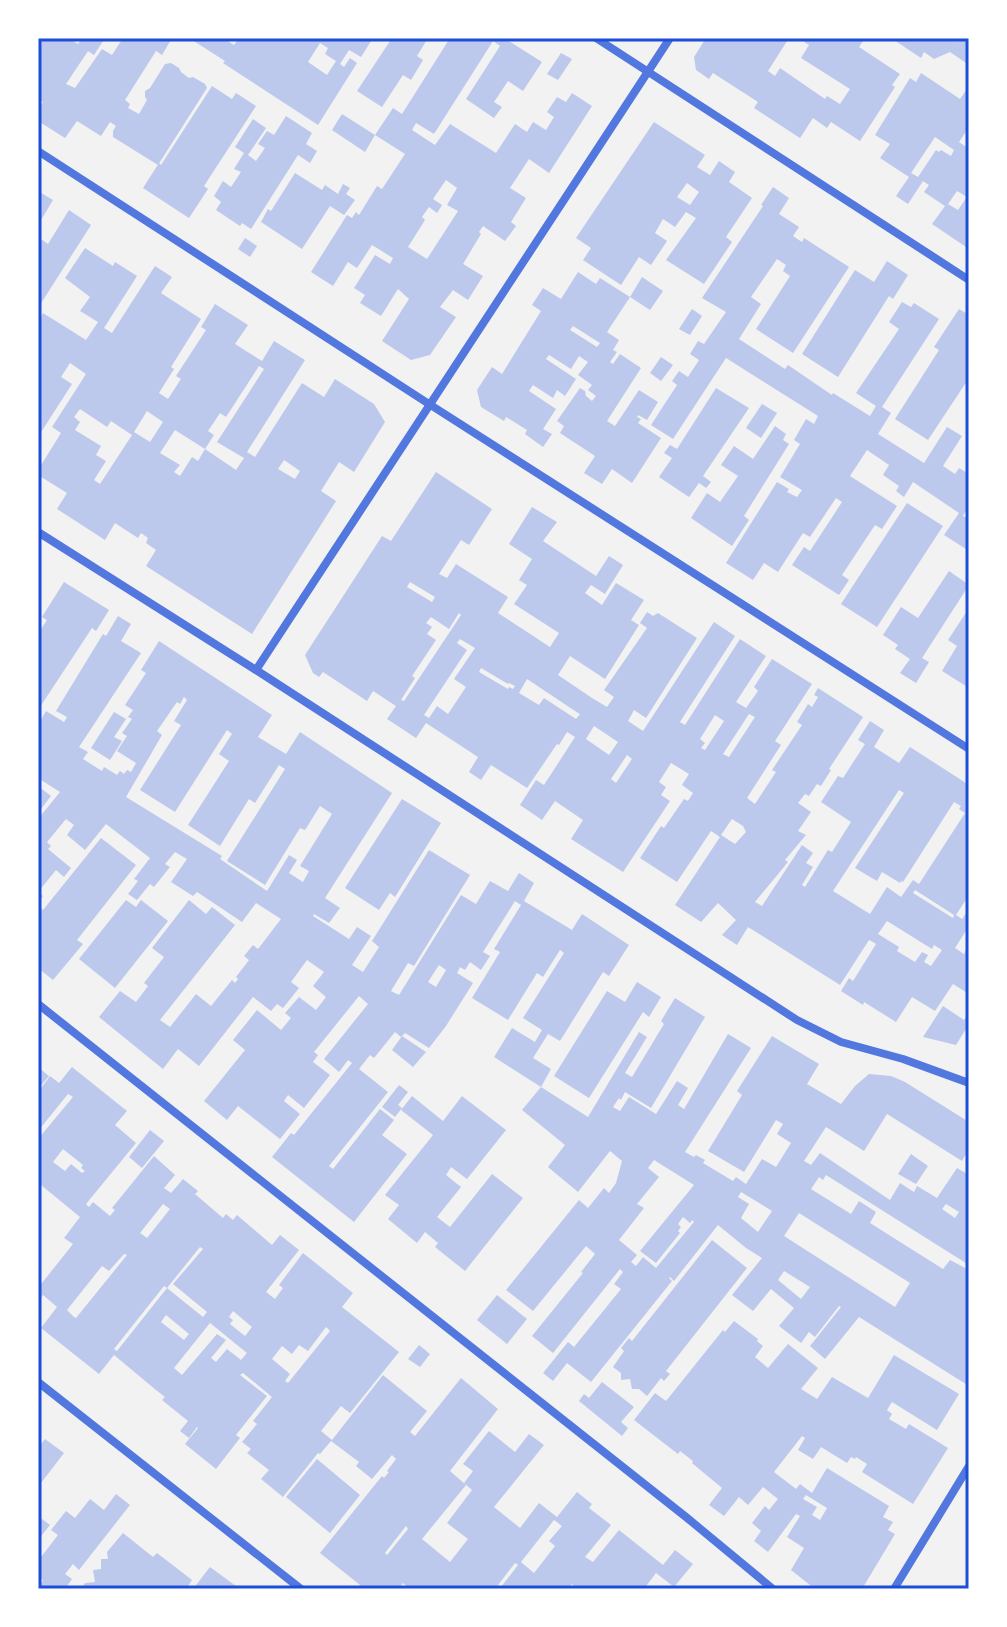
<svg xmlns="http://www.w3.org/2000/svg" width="1007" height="1627" font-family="Figtree,sans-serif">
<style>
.building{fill:#bdc9ec;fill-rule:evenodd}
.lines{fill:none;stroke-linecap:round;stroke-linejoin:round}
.minor{stroke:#5277de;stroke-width:8}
.neatline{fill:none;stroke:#1d4ed8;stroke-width:3}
</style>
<rect width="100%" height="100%" fill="#f2f2f2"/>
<g class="building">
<path d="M38 38H68L78 44 82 38H105L94 55 88 51 66 84 75 88 102 49 112 55 123 38H172L162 55 156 51 125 100 130 104 128 108 139 114 147 100 145 97V91L150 88 165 64 171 63 179 68 181 72 189 78 193 77 205 84 207 88 158 165 113 137V131L116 126 110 122 101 136 77 121 65 138 38 121V110L43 102 38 99Z"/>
<path d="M189 38H223L234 45 239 38H373L361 57 349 50 340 64 344 67 350 58 357 63 318 125 223 63 225 61ZM320 43 328 48 325 54 336 61 327 75 308 62Z"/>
<path d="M392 38H428L417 56 423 60 411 80 403 75 382 107 357 91Z"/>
<path d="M450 38H504L542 62 523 91 508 81 494 102 502 107 494 118 466 99 500 46 493 41 434 134 416 123 412 130 435 145 450 124 496 153 515 124 527 132 533 122 546 130 554 117 547 112 557 97 566 102 572 93 592 106 549 173 529 159 510 188 526 198 511 222 516 226 505 241 483 226 479 232 481 234 463 264 483 276 468 300 453 290 440 307 456 317 430 355 411 360 382 341 409 299 398 289 381 316 360 303 365 295 354 288 375 255 390 264 393 258 372 245 357 268 348 262 333 286 311 272 347 215 352 218 356 212 359 215 377 186 382 189 405 154 375 135 393 108 402 114ZM446 180 457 188 447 205 458 211 427 259 408 247 425 220 422 217 429 207 437 213 442 205 433 199Z"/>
<path d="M706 38H789L768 71 775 76 780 68 825 99 827 96 840 104 850 89 801 58 809 45 804 42 807 38H865L859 47 900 74 892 85 895 87 860 141 831 122 827 128 813 118 800 138 754 108 758 102 713 73 709 79 696 70 694 57Z"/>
<path d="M891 38H952L957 42 960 38H969V65L950 52 934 59 924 52 921 58Z"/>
<path d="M561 53 572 59 558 80 547 74Z"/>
<path d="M921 73 960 99 969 86V127L959 142 969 149V249L932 224 945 206 924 192 929 185 923 181 908 204 896 196 909 177 880 158 890 144 875 135 910 78 916 82ZM935 137 954 150 951 156 941 150 939 152 936 150 918 177 911 173ZM957 191 967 197 958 210 948 204Z"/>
<path d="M212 86 232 99 236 93 256 106 204 186 208 189 189 218 143 188 159 163 161 165Z"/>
<path d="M342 114 375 135 365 152 332 130Z"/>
<path d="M286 116 312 133 306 144 317 151 310 163 298 155 251 229 242 223 240 226 216 210 221 202 214 196 223 181 231 187 241 172 234 169 244 153 235 147 253 119 266 128 248 155 256 161 265 148 258 144 267 131 274 135Z"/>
<path d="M654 122 705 155 697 167 710 175 719 161 735 172 729 182 752 198 726 237 732 242 704 284 666 260 696 218 686 212 675 227 663 219 655 233 667 241 651 265 639 257 621 285 583 260 591 248 576 238ZM687 183 699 192 690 205 677 197Z"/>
<path d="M295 173 322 190 325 185 338 194 343 184 350 188 346 194 355 200 344 215 330 206 302 249 261 222 268 209 271 211Z"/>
<path d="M773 187 789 198 779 214 799 227 793 236 802 242 804 238 849 267 793 353 756 329 790 276 783 271 786 265 777 259 751 297 761 304 739 339 785 369 788 365 832 395 833 393 870 416 876 406 856 393 899 329 889 322 902 302 911 307 914 303 939 319 882 407 891 413 878 434 924 463 947 427 962 436 943 466 955 474 959 468 969 474V506L963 516 969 519V551L944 535 959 513 913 482 904 497 896 491 899 486 883 475 889 465 867 450 850 476 897 506 882 529 875 525 842 575 849 580 839 595 792 565 804 547 810 551 842 502 836 498 810 537 803 533 778 572 764 563 753 580 726 563 777 482 789 489 787 492 797 497 802 490 780 477 800 444 794 440 806 419 814 424 818 416 726 358 673 439 651 425 677 385 672 381 679 371 688 377 699 360 690 354 698 341 704 344 726 312 702 298 763 206 761 205Z"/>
<path d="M38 191 53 200 38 225Z"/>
<path d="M69 210 91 225 38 308V237L48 244Z"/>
<path d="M245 238 257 246 250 257 238 249Z"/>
<path d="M85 248 113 266 115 262 137 276 104 328 112 333 155 266 172 277 161 293 201 319 171 367 174 369 159 393 168 399 181 379 176 376 206 330 201 327 215 304 248 325 235 344 262 361 274 341 305 360 247 452 255 457 302 383 324 397 335 379 374 404 385 422 354 472 339 462 321 491 336 501 252 634 146 566 156 550 146 543 148 538 141 533 138 538 115 523 105 540 57 509 67 493 38 475V470L61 433 52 427 86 374 70 363 61 377 72 384 38 437V315L41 317 43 313 86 340 98 322 80 311 90 297 65 278ZM259 366 264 369 217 442 244 458 236 470 205 449 214 435 208 431 220 413 226 417ZM80 409 107 427 111 421 132 435 100 484 94 480 106 461 96 455 101 446 75 430 80 422 74 417ZM147 411 163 422 150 442 134 432ZM175 430 205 449 198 461 192 457 180 476 174 472 180 465 160 453ZM284 460 300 471 295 479 278 469Z"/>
<path d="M887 261 908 275 893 299 889 296 838 377 802 354 855 270 874 282Z"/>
<path d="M578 272 596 284 600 278 630 297 607 332 619 340 613 350 617 352 610 362 613 364 620 354 641 368 607 421 615 426 639 390 658 402 647 420 638 415 637 417 641 419 638 423 661 438 632 483 612 469 602 484 584 473 595 456 560 433 564 426 557 421 580 388 585 391 586 396 592 401 596 396 588 390 592 385 578 375 588 362 579 356 571 369 549 355 546 359 576 379 565 396 557 390 553 398 533 385 529 391 556 409 543 429 552 434 543 447 525 434 527 430 506 417 504 421 481 407 477 390 492 367 502 374 541 311 532 305 543 288 561 299ZM573 326 600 343 597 347 570 330Z"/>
<path d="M642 277 663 291 650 310 630 297Z"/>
<path d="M692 309 702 316 690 335 679 329Z"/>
<path d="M959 309 969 315V378L928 440 895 419 939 350 934 347Z"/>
<path d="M661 357 673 365 661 381 650 373Z"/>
<path d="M716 388 749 408 703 476 711 482 706 488 699 483 689 497 659 477 672 458 664 453 670 445 677 449Z"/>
<path d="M762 404 777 413 761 438 746 428Z"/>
<path d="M775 426 786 434 783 440 789 444 744 516 749 520 732 546 691 518 707 493 720 502 738 476 721 465 734 446 753 459Z"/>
<path d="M436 472 492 509 469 545 461 540 439 574 447 578 456 564 508 597 498 613 550 647 559 633 514 604 527 585 519 580 532 559 509 544 532 507 557 522 543 541 596 576 609 556 623 565 605 594 591 585 585 593 602 605 616 583 644 600 631 620 639 625 605 679 570 656 558 675 592 698 607 707 614 697 604 690 647 628 640 623 647 612 653 616 658 613 697 638 646 718 634 710 628 721 643 731 714 622 735 636 680 722 685 725 740 639 766 656 736 702 746 708 758 691 754 687 772 659 812 684 775 741 781 745 747 798 755 804 776 772 772 770 802 725 797 722 808 704 812 707 818 697 814 695 818 688 863 717 829 769 831 770 821 786 817 784 809 796 805 794 798 803 811 812 798 831 806 835 785 860 788 862 755 902 762 906 802 845 813 853 806 863 813 867 802 885 805 887 828 850 832 852 851 822 821 802 838 776 843 778 865 744 858 740 870 721 884 730 874 747 899 763 910 747 969 785V895L956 915 962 919 969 909V926L955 948 964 954 967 948 969 949V994L953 984 935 1011 912 997 896 1022 864 1002 863 1005 841 991 849 978 853 981 876 944 873 942 869 940 840 985 748 927 737 945 722 935 736 920 718 903 701 922 675 905 720 837 711 831 677 882 640 858 661 826 664 828 684 799 688 801 693 793 682 785 689 774 671 763 659 782 666 787 661 795 670 801 623 872 571 839 583 820 555 801 542 820 520 805 536 780 544 785 575 737 567 732 559 745 557 744 527 788 491 765 481 780 469 772 478 757 426 723 416 738 387 719 396 706 373 691 367 701 323 672 319 677 313 673 305 655 382 536 391 541ZM410 582 435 597 432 602 407 587ZM459 613 461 615 404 701 401 700 415 678 412 676 436 640 427 634 432 627 426 623 431 617 449 629ZM460 639 475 648 454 679 466 687 448 714 437 706 429 718 424 715 467 650 457 643ZM481 668 508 684 509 683 515 686 513 689 509 687 508 689 479 672ZM527 679 578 713 580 714 576 719 544 698 539 705 519 693ZM749 714 755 717 729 757 723 754ZM715 715 724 721 705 750 701 748 705 743 700 739ZM594 726 618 742 609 755 586 739ZM627 755 632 759 616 783 611 779ZM899 790 904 793 855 868 877 881 882 872 900 883 901 881 903 882 954 802 961 806 959 809 965 813 919 884 913 880 901 897 887 887 870 914 833 891ZM732 819 743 826 746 832 735 844 721 835ZM915 890 954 915 953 918 913 893ZM887 921 932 949 934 945 942 950 931 966 924 962 928 955 922 952 915 962 897 951 899 947 878 934Z"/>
<path d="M907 503 943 526 877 627 841 604Z"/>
<path d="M949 571 969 585 922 658 929 662 916 683 900 673 910 659 895 649 898 645 883 635 901 607 918 618Z"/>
<path d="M64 582 109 610 96 631 92 628 38 710V634L47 620 42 617Z"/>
<path d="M969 608V688L942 671 957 646 948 640Z"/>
<path d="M118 616 131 624 121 641 141 653 79 747 88 752 83 759 102 771 104 767 117 775 120 771 124 774 127 770 131 772 136 763 117 751 127 736 122 733 132 719 128 717 133 710 125 705 146 673 141 670 159 641 272 715 258 737 286 754 300 732 392 793 325 898 340 908 329 923 314 914 313 916 349 939 357 927 371 936 352 965 363 972 379 947 372 941 429 850 470 875 414 966 408 963 391 991 399 995 461 895 476 904 490 881 508 891 519 873 534 883 524 901 572 930 582 914 629 945 609 976 603 972 560 1041 548 1034 533 1058 551 1069 541 1087 494 1057 512 1028 535 1042 542 1030 523 1018 564 953 560 950 543 977 537 973 508 1020 472 998 500 952 494 949 521 905 515 901 483 952 490 956 481 970 470 962 465 970 460 967 457 973 473 983 446 1026 429 1048 405 1033 401 1037 395 1032 374 1058 370 1055 359 1069 388 1092 329 1166 333 1169 380 1109 394 1120 382 1135 407 1154 354 1222 272 1157 291 1133 294 1135 352 1063 348 1060 339 1072 324 1059 368 1004 359 996 314 1052 318 1055 313 1062 330 1075 304 1108 288 1095 284 1101 300 1114 280 1139 238 1106 227 1120 204 1101 245 1050 233 1040 257 1010 281 1030 291 1018 285 1013 299 997 316 1010 326 997 313 986 324 972 307 960 291 982 299 988 283 1008 277 1004 271 1011 253 997 199 1066 178 1049 163 1069 99 1017 120 991 136 1002 148 986 144 983 164 957 152 948 189 900 206 914 212 907 235 925 160 1020 170 1027 196 994 211 1006 232 980 235 983 238 979 236 977 249 960 244 956 253 945 258 949 281 919 256 903 242 922 197 892 193 896 171 882 187 859 175 852 165 864 170 867 154 887 150 884 137 900 128 894 138 881 134 879 150 858 106 824 85 850 67 835 74 825 66 819 47 842 51 846 48 849 71 868 64 877 56 870 38 892 43 896 38 903V819L60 792 38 778V725L46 711 64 722 67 717 56 711 103 634 106 636ZM184 697 187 700 174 721 181 725 140 790 175 812 227 730 232 734 219 754 229 761 188 825 220 846 249 799 255 803 279 765 285 769 227 861 265 885 300 828 305 830 320 806 332 814 300 866 309 871 303 882 289 873 297 860 289 855 267 891 220 859 222 856 126 797 162 735 157 731 177 702 180 704ZM439 965 446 970 436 987 428 982Z"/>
<path d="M114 712 126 719 114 737 122 741 110 760 91 748Z"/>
<path d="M38 786 51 796 38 813Z"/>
<path d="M402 799 441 823 395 897 390 893 379 910 345 888Z"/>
<path d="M101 838 136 865 77 940 83 944 53 980 38 968V910L40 908 43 910Z"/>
<path d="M126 900 136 907 141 900 168 921 115 988 79 959Z"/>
<path d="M637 982 661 997 649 1017 643 1012 589 1098 554 1076 607 991 625 1002Z"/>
<path d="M675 998 705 1017 651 1108 625 1092 621 1100 619 1098 613 1107 620 1111 629 1097 656 1114 677 1081 688 1088 678 1105 684 1109 728 1034 751 1048 685 1152 694 1157 696 1155 705 1160 703 1163 733 1181 736 1177 746 1184 762 1159 776 1167 791 1143 777 1134 783 1124 776 1120 744 1172 708 1151 742 1095 737 1091 772 1036 819 1064 807 1084 841 1104 855 1086 869 1074 891 1076 905 1082 969 1122V1155L966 1154 962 1161 887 1114 864 1151 826 1127 804 1161 811 1165 820 1153 890 1200 900 1183 914 1192 917 1186 937 1198 957 1168 969 1175V1265L826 1175 823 1180 819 1177 811 1189 851 1214 859 1201 876 1212 870 1223 943 1269 950 1260 969 1270V1386L859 1317 825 1359 810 1346 841 1307 839 1306 815 1337 809 1332 801 1343 779 1326 794 1308 771 1289 753 1311 732 1295 762 1258 746 1248 718 1225 674 1281 670 1277 669 1278 672 1281 591 1382 567 1363 553 1381 543 1373 568 1342 574 1347 621 1289 614 1284 623 1272 620 1269 553 1353 532 1336 583 1273 581 1272 595 1254 586 1246 533 1311 506 1290 579 1200 588 1208 604 1188 609 1193 616 1183 622 1161 610 1151 578 1192 548 1167 565 1145 522 1110 541 1087 588 1117 639 1032 647 1037 625 1073 632 1077 664 1024 661 1021ZM654 1160 694 1185 640 1251 656 1263 680 1233 678 1231 681 1227 678 1224 683 1217 690 1223 692 1220 694 1222 656 1268 643 1257 636 1266 631 1262 637 1255 619 1240 644 1208 637 1204 659 1177 648 1168ZM741 1192 772 1211 758 1232 741 1218 749 1204 738 1197ZM946 1204 959 1212 955 1218 942 1209ZM799 1213 910 1283 895 1307 784 1236ZM784 1271 810 1287 801 1299 778 1280Z"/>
<path d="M943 1006 964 1020 969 1013V1024L956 1045 923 1037Z"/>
<path d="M402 1036 426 1052 413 1067 392 1050Z"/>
<path d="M38 1067 49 1076 38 1089Z"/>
<path d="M72 1067 127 1111 115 1125 136 1143 86 1204 89 1207 93 1202 110 1216 115 1210 112 1208 154 1156 175 1175 164 1188 171 1193 183 1179 198 1191 195 1194 223 1218 226 1214 233 1220 237 1215 272 1245 280 1235 299 1250 266 1292 275 1299 283 1288 279 1285 303 1253 353 1293 342 1307 399 1352 350 1413 341 1406 321 1431 332 1440 383 1375 427 1411 410 1432 415 1436 461 1378 498 1409 450 1471 466 1485 422 1539 450 1562 468 1539 447 1523 472 1490 464 1483 473 1471 463 1464 489 1431 515 1452 529 1434 544 1445 494 1507 520 1528 539 1503 557 1517 577 1492 592 1504 589 1508 611 1525 585 1557 593 1562 619 1530 663 1565 675 1550 693 1564 674 1587 656 1573 644 1589H571L574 1586 572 1584 568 1589H503L501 1587 518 1565 515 1563 495 1589H410L403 1583 398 1589H365L320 1553 382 1476 384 1478 389 1472 387 1471 396 1459 392 1455 372 1479 356 1466 359 1462 331 1441 320 1454 318 1453 283 1497 261 1479 269 1470 247 1453 251 1449 242 1442 257 1424 253 1421 272 1397 243 1373 240 1375 267 1396 236 1435 240 1438 216 1469 185 1444 198 1428 197 1427 189 1438 180 1431 188 1421 162 1400 165 1397 156 1390 114 1355 99 1374 41 1328 57 1307 43 1295 38 1302V1288L73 1244 64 1238 80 1217 41 1185 38 1189V1139L73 1097 68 1094 38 1131V1092L50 1076 59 1083ZM63 1149 83 1165 81 1168 85 1171 82 1173 71 1164 65 1171 53 1162ZM163 1204 170 1209 147 1238 140 1233ZM200 1247 203 1249 173 1284 207 1312 203 1317 167 1288ZM124 1254 127 1255 76 1318 74 1317 67 1310 102 1266 109 1271ZM164 1286 167 1288 117 1351 114 1349ZM233 1311 252 1327 245 1336 230 1324 233 1320 229 1317ZM166 1315 189 1334 184 1340 161 1322ZM210 1323 247 1353 241 1360 227 1349 216 1362 211 1358 226 1340 217 1334 182 1375 174 1368ZM326 1327 330 1331 288 1383 285 1381 290 1374 272 1359 282 1346 292 1354 299 1345 308 1351ZM554 1520 562 1526 549 1541 555 1546 534 1573 521 1562ZM406 1526 408 1529 387 1555 385 1553Z"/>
<path d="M399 1085 408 1092 398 1105 402 1108 395 1117 382 1107Z"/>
<path d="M412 1096 443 1121 462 1096 506 1130 467 1179 451 1167 446 1175 461 1187 437 1217 450 1227 492 1174 523 1198 465 1271 435 1247 438 1243 425 1232 417 1243 388 1219 399 1205 385 1195 433 1135 401 1110Z"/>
<path d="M150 1130 164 1141 142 1168 129 1157Z"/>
<path d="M911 1154 928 1166 916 1184 898 1174Z"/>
<path d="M712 1240 747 1268 666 1371 670 1374 664 1381 661 1378 647 1396 639 1389H632L630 1379 621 1380V1373L613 1367 624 1351 621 1348 629 1338 632 1341Z"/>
<path d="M497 1295 527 1319 507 1344 477 1320Z"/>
<path d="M734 1321 758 1339 757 1341 763 1346 755 1357 768 1368 788 1344 818 1368 801 1389 817 1399 832 1377 868 1398 894 1355 959 1394 937 1430 892 1402 887 1410 892 1414 889 1419 906 1429 909 1424 948 1448 913 1504 862 1472 867 1464 856 1457 855 1459 851 1457 847 1463 821 1447 813 1459 798 1450 805 1438 802 1436 774 1472 796 1489 800 1484 812 1493 827 1468 889 1506 883 1517 893 1522 888 1530 895 1534 862 1589H815L791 1570 804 1548 787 1537 800 1516 796 1514 768 1552 754 1541 761 1531 752 1523 765 1506 769 1510 778 1499 763 1487 748 1505 739 1497 724 1516 709 1505 722 1488 692 1463 693 1461 680 1451 678 1454 634 1420 655 1393 666 1401 723 1330 725 1332ZM806 1495 827 1508 820 1520 812 1515 817 1507 803 1499Z"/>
<path d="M419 1345 430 1354 420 1367 408 1359Z"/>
<path d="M602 1382 634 1407 621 1422 628 1428 622 1436 579 1401 584 1394 589 1398Z"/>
<path d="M45 1439 64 1453 38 1487V1448Z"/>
<path d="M317 1459 360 1495 330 1533 286 1497Z"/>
<path d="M116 1494 130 1505 79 1570 73 1564 65 1574 72 1579 65 1589H38L43 1580 38 1577V1561L58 1535 51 1530 66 1511 75 1518 90 1499 104 1510Z"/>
<path d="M38 1516 50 1525 38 1540Z"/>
<path d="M123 1533 153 1557 157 1553 192 1580 186 1589H123L119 1586 117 1589H81L85 1583 95 1582 93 1570 101 1569V1559H108L107 1552Z"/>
<path d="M210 1567 240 1589H193Z"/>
</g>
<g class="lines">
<g class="minor">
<path d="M596 38 969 280"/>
<path d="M38 151 429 404 969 749"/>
<path d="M38 532 256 670 797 1020 841 1042 903 1059 969 1083"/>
<path d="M256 670 670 38"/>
<path d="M38 1004 686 1517 773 1589"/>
<path d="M38 1382 301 1589"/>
<path d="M894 1589 969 1466"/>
</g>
</g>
<rect width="1007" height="1627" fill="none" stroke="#ffffff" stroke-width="80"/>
<rect x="40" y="40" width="927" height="1547" class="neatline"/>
</svg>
